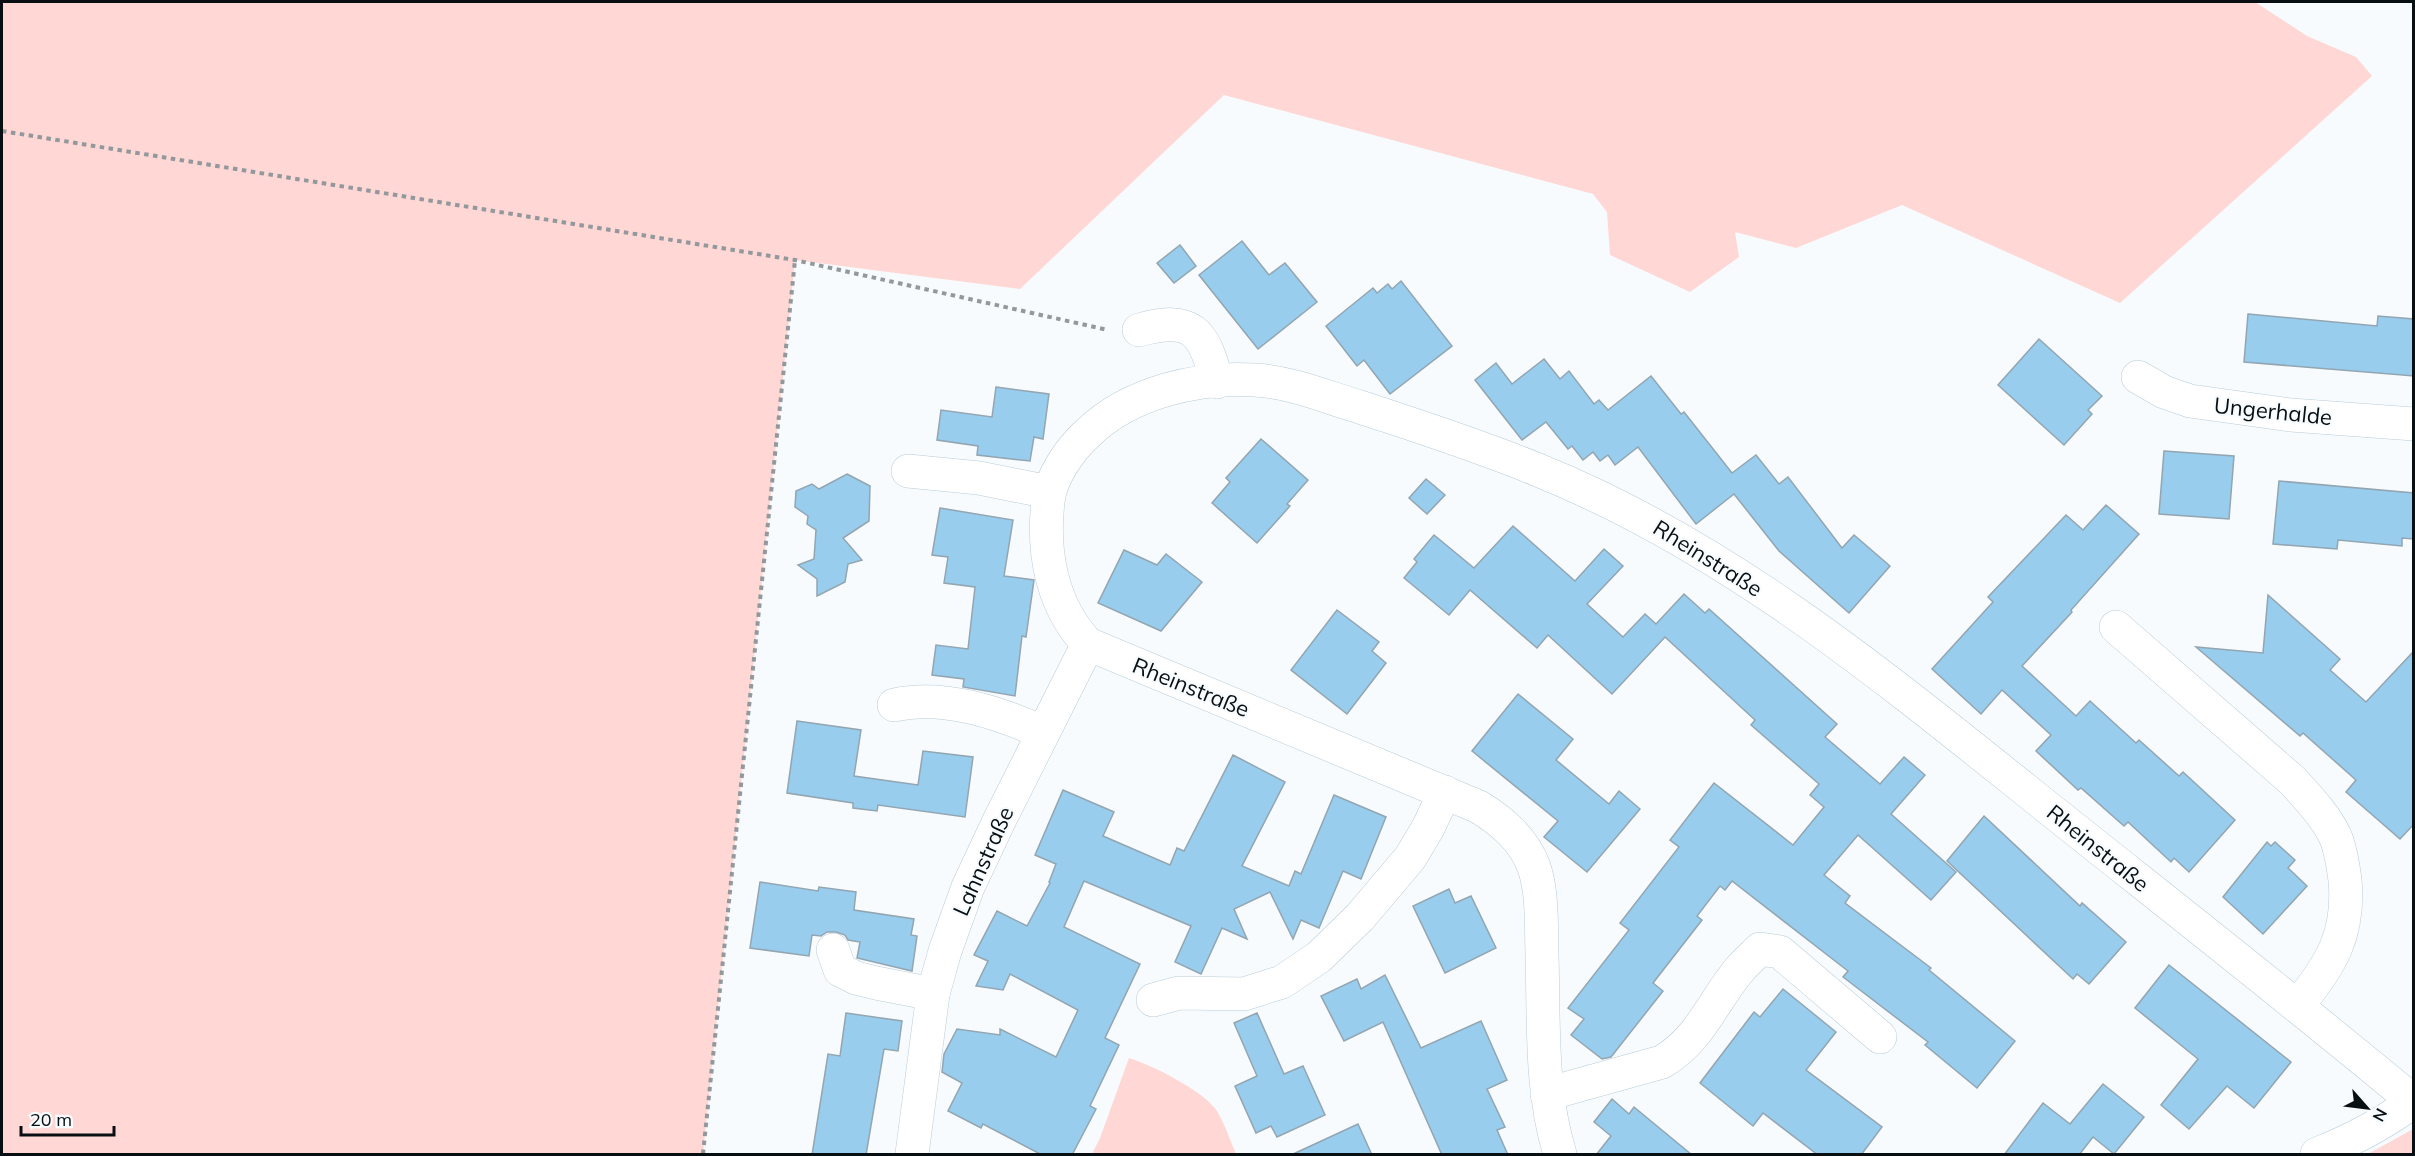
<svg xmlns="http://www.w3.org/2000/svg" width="2415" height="1156" font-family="Mulish,sans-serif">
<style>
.green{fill:#ffd7d5}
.building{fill:#98cdee;stroke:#92a5b1;stroke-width:1.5}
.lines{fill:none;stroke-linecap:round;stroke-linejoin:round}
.minor-casing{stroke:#b9ccd9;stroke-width:34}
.path{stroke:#92989b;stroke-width:4;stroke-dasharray:4.5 4.5;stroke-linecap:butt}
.minor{stroke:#fff;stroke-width:33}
.labels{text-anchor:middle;stroke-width:4.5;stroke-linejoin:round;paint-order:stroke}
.street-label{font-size:22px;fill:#080f13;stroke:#f7fbfd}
</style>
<rect width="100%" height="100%" fill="#f7fbfd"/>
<g class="green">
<path d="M2 2H2255L2307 36 2356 57 2372 76 2120 303 1902 205 1796 248 1735 232 1739 257 1690 292 1610 255 1607 212 1593 194 1224 95 1020 289 795 260 703 1154H2Z"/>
<path d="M1129 1058C1152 1065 1204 1091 1217 1111 1225 1125 1230 1140 1236 1154H1092L1100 1138Z"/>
<path d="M2413 1129V1154H2368Z"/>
</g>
<g class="building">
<path d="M1242 241 1269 275 1285 263 1317 302 1258 349 1199 275Z"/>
<path d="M1180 245 1196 266 1174 283 1157 263Z"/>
<path d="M1401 281 1452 346 1390 394 1364 360 1357 366 1326 326 1373 288 1377 293 1388 284 1392 289Z"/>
<path d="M2248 314 2377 326 2378 316 2414 319V376L2244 362Z"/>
<path d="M2039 339 2102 396 2088 410 2092 414 2064 445 1998 385Z"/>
<path d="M1544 359 1560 379 1569 371 1594 404 1599 400 1608 410 1651 376 1681 414 1684 412 1732 473 1756 455 1779 484 1788 477 1842 548 1854 535 1890 566 1849 613 1779 551 1734 494 1696 524 1638 447 1615 465 1608 455 1600 461 1593 452 1583 460 1572 446 1568 449 1546 422 1522 440 1475 380 1496 363 1512 384Z"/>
<path d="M996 387 1049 394 1043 439 1034 437 1030 461 977 455 978 446 937 440 941 410 992 417Z"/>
<path d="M1261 439 1308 480 1287 504 1290 506 1257 543 1212 503 1230 482 1226 478Z"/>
<path d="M2164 451 2234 456 2229 519 2159 514Z"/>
<path d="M847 474 870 486 869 521 843 538 862 560 848 564 845 582 817 596V579L798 565 814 559 816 530 807 524 808 516 795 507 796 491 812 484 819 489Z"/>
<path d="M1426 479 1445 495 1427 514 1409 498Z"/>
<path d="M2279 481 2414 493V539L2402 538V546L2338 540 2337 549 2273 544Z"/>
<path d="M2106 505 2139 534 2071 610 2072 612 2022 666 2076 716 2090 701 2136 743 2139 740 2179 776 2183 772 2235 820 2189 872 2174 858 2171 862 2128 822 2124 826 2081 788 2078 790 2036 751 2051 735 2002 690 1981 714 1932 669 1993 602 1988 597 2066 515 2083 530Z"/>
<path d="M940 508 1013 520 1004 576 1034 580 1026 637 1022 636 1015 696 963 687 964 679 932 675 936 645 968 649 975 587 944 583 948 557 932 555Z"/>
<path d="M1513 526 1575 581 1604 549 1623 566 1587 604 1623 637 1645 614 1656 624 1684 594 1705 613 1709 609 1837 724 1825 737 1880 784 1904 757 1925 775 1891 814 1956 872 1931 900 1858 835 1824 875 1850 896 1845 903 1931 968 1929 970 2015 1041 1977 1088 1925 1045 1928 1042 1843 977 1848 971 1732 881 1725 890 1720 886 1697 916 1702 920 1653 983 1663 991 1611 1057 1602 1059 1571 1035 1584 1019 1568 1008 1629 930 1620 923 1679 847 1670 840 1714 783 1793 845 1824 807 1810 795 1819 784 1751 725 1755 720 1665 637 1612 694 1548 635 1537 648 1470 590 1449 615 1404 578 1417 562 1414 559 1434 535 1474 568Z"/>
<path d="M1124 550 1157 565 1166 554 1202 582 1161 631 1098 603Z"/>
<path d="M2268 595 2340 659 2330 670 2366 702 2414 651V824L2400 839 2346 792 2356 780 2303 733 2300 736 2196 647 2263 653Z"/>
<path d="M1337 610 1379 642 1372 651 1386 663 1347 714 1291 670Z"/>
<path d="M1518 694 1573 739 1556 760 1609 804 1619 791 1640 809 1587 872 1544 837 1558 821 1472 751Z"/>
<path d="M797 721 861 730 854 776 918 785 923 751 973 757 965 817 878 805 877 811 853 808V803L787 793Z"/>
<path d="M1233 755 1285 782 1242 866 1289 886 1295 871 1301 874 1334 795 1386 817 1361 879 1343 871 1319 928 1301 920 1293 939 1270 892 1234 909 1247 939 1222 928 1201 974 1175 962 1191 926 1084 881 1064 927 1140 964 1105 1038 1119 1045 1090 1106 1096 1109 1072 1155H1042L983 1124 981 1128 948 1111 962 1083 942 1072 944 1054 957 1029 1000 1035V1029L1056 1057 1078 1010 1010 974 1003 990 976 986 988 961 974 955 997 911 1027 926 1050 883 1049 882 1056 864 1035 855 1063 790 1114 812 1103 836 1170 865 1177 848 1184 851Z"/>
<path d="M1984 816 2080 906 2082 903 2126 942 2089 984 2077 974 2073 979 1947 861Z"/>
<path d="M2267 842 2271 846 2275 842 2295 860 2288 868 2307 886 2263 934 2223 897Z"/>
<path d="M760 882 818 891 819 887 856 892 854 910 914 919 911 935 917 936 912 971 857 958 860 942 848 940 845 935 836 932H827L821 936 812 935 809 956 750 948Z"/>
<path d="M1449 889 1455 903 1471 896 1496 948 1445 973 1413 906Z"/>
<path d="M2169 965 2291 1062 2254 1108 2227 1086 2189 1129 2161 1105 2198 1059 2135 1008Z"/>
<path d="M1385 975 1421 1048 1481 1021 1507 1080 1487 1089 1505 1127 1497 1130 1508 1155H1442L1383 1022 1344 1041 1321 996 1357 979 1361 989Z"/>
<path d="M1783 989 1836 1032 1806 1070 1882 1127 1861 1155H1818L1763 1113 1753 1126 1700 1083 1754 1012 1760 1017Z"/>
<path d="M846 1013 902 1021 898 1051 884 1049 866 1155H812L828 1054 840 1056Z"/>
<path d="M1257 1013 1284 1074 1303 1066 1325 1115 1277 1137 1271 1126 1256 1133 1235 1086 1257 1076 1234 1023Z"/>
<path d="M2103 1084 2144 1117 2114 1154 2093 1137 2079 1155H2004L2043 1103 2070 1124Z"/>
<path d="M1612 1099 1629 1114 1634 1107 1692 1155H1596L1611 1136 1594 1122Z"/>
<path d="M1358 1124 1372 1155H1291Z"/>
</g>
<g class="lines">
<defs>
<g id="minor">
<path d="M1139 330C1192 315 1204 331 1217 382"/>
<path d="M2138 377 2164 392 2190 401 2291 415 2414 424"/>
<path d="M908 471 979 478 1049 492"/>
<path d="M2116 627 2293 781C2308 798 2325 815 2335 836 2341 849 2343 866 2345 880 2350 934 2331 965 2298 1005"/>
<path d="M894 705C943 694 997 712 1042 732"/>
<path d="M833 950 840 970 856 978 876 983 933 994"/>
<path d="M1153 1000 1179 993 1244 994 1282 982 1319 957 1360 917 1410 858 1428 828 1445 792"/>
<path d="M1547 1094 1662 1062C1701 1039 1712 1002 1740 969 1746 962 1753 956 1760 949L1780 952 1880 1037"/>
<path d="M912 1154 933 994 945 951 968 887 999 821 1088 644"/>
<path d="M1560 1154C1540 1090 1544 1021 1542 954 1541 926 1543 894 1534 867 1524 840 1503 822 1479 807L1088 644C1052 606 1042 553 1048 502 1050 478 1070 449 1088 433 1129 393 1198 376 1255 380 1291 382 1326 397 1360 407 1420 427 1480 446 1538 470 1729 547 1888 680 2047 807 2170 905 2293 1001 2413 1101"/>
<path d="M2317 1154C2353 1140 2383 1124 2414 1101"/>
</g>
</defs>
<use href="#minor" class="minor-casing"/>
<g class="path">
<path d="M2 131 795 260 1108 330"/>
<path d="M703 1154 795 260"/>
</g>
<use href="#minor" class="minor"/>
</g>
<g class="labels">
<g class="street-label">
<text transform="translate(2273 411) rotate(6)" y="8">Ungerhalde</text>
<text transform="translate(1708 558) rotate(32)" y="8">Rheinstraße</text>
<text transform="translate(1191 687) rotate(22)" y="8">Rheinstraße</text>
<text transform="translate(2098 848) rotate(39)" y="8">Rheinstraße</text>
<text transform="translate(983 861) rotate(-66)" y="8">Lahnstraße</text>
</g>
</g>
<rect width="2415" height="1156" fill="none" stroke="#080f13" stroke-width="6"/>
<g transform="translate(2367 1108) rotate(118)" stroke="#f7fbfd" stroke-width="4.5" paint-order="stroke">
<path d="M0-4.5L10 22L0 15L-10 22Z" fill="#080f13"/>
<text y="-9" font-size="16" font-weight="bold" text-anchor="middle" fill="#080f13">N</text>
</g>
<path d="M21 1126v9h93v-9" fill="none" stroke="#080f13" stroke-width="3"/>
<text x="30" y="1126" font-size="18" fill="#080f13" stroke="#f7fbfd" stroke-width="4.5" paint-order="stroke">20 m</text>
</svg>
